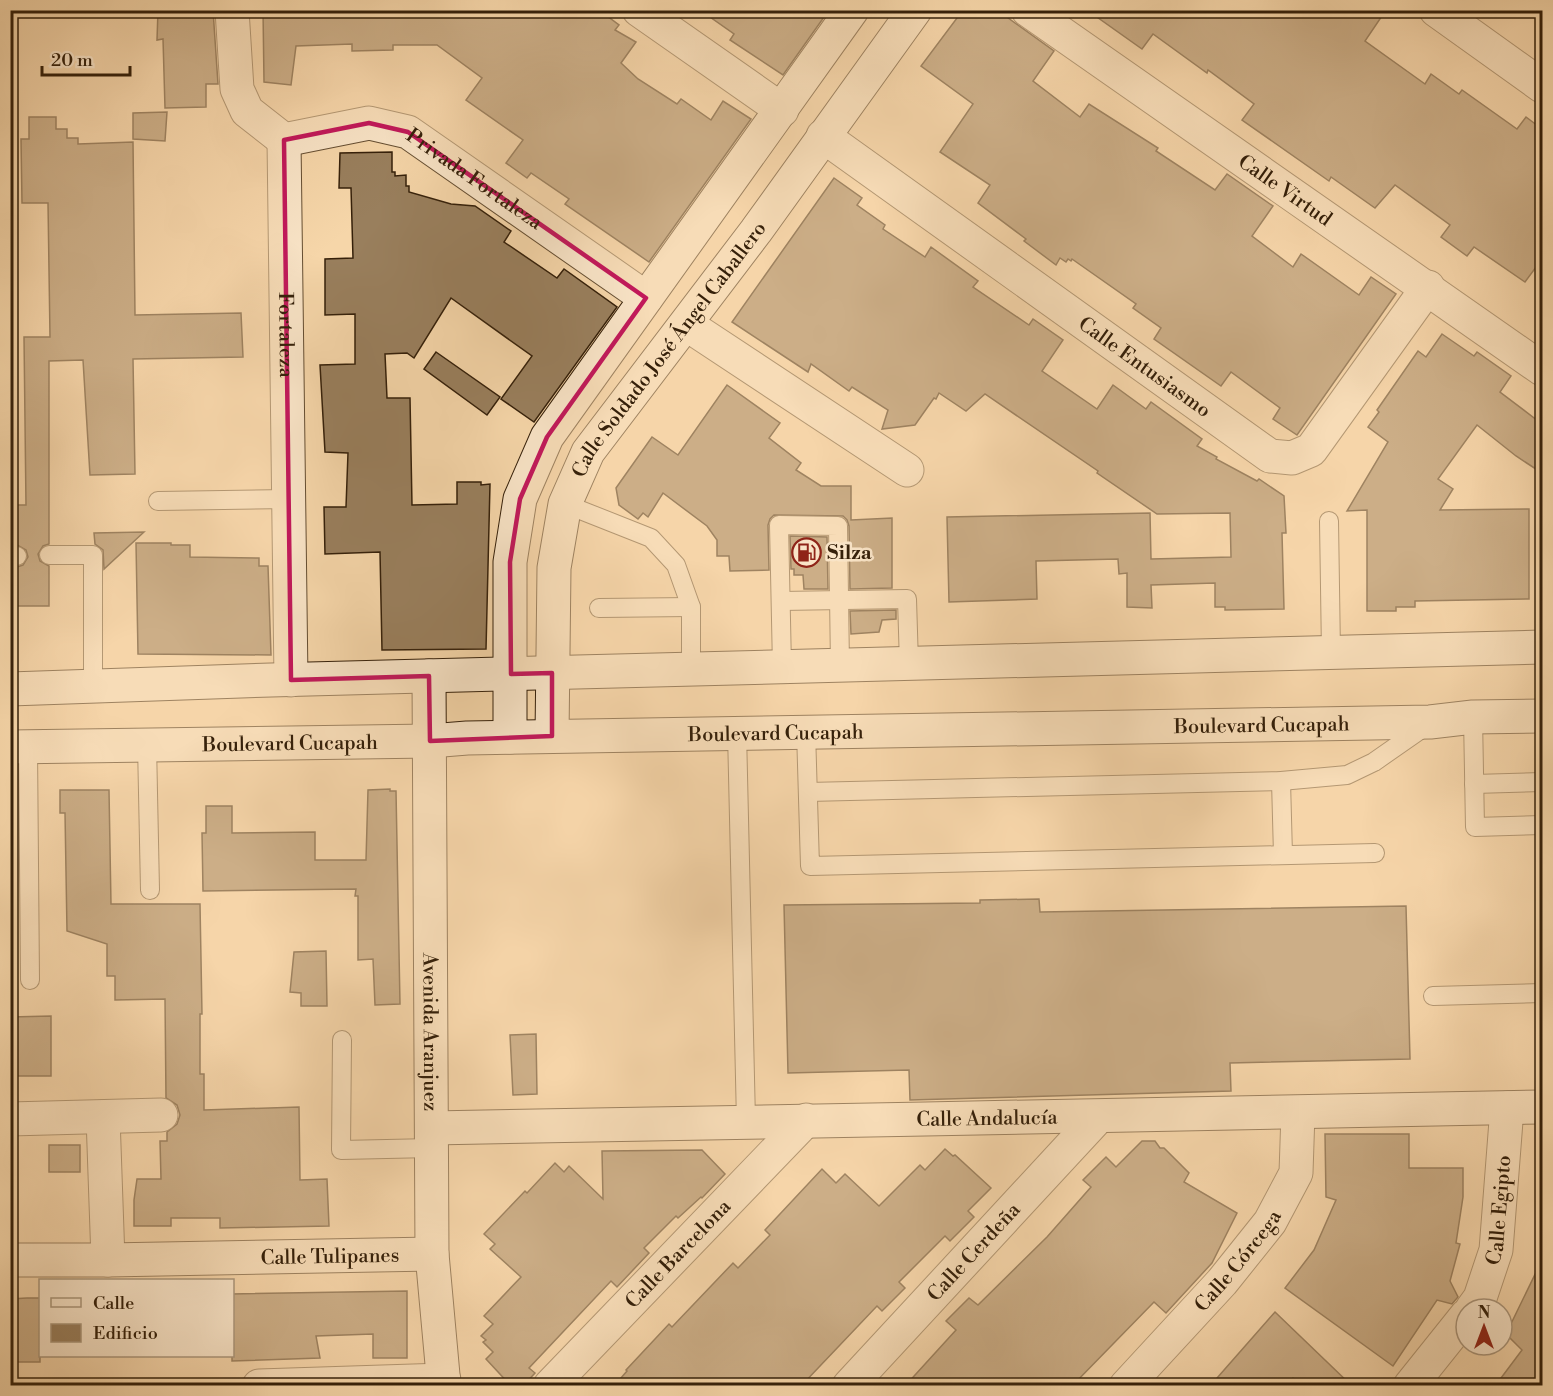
<svg xmlns="http://www.w3.org/2000/svg" width="1553" height="1396" font-family="'Libre Bodoni',serif">
<style>
.building{fill:#997f5d;stroke:#35200a;stroke-width:1.5}
.lines{fill:none;stroke-linecap:round;stroke-linejoin:round}
.lane-casing{stroke:#654e32;stroke-width:20}
.street-casing{stroke:#654e32;stroke-width:35}
.secondary-casing{stroke:#35200a;stroke-width:35}
.lane{stroke:#f9e4c7;stroke-width:18}
.street{stroke:#f9e4c7;stroke-width:33}
.secondary{stroke:#f9e4c7;stroke-width:33}
.marked{fill:none;stroke:#c2185b;stroke-width:4.5;stroke-linejoin:round}
.labels{text-anchor:middle;stroke-width:5;stroke-linejoin:round;paint-order:stroke}
.street-label{font-size:20px;fill:#35200a;stroke:#f9e4c7}
.poi-label{font-size:20px;font-weight:bold;fill:#35200a;stroke:#f9e4c7;text-anchor:start}
</style>
<rect width="100%" height="100%" fill="#f6d6a9"/>
<filter id="stains"><feTurbulence type="fractalNoise" baseFrequency=".00333" numOctaves="4"/><feColorMatrix values="0 0 0 0 .2 0 0 0 0 .09 0 0 0 0 .02 0 0 0 .5 -.17"/></filter>
<radialGradient id="worn" r=".72"><stop offset=".6" stop-color="#630" stop-opacity="0"/><stop offset="1" stop-color="#630" stop-opacity=".3"/></radialGradient>
<g class="building">
<path d="M158 10H213L218 84H206V107L165 108 163 39 157 40Z"/>
<path d="M263 10H333V13H356V16L449 14 445 10H533L542 17 547 10H599L619 25 615 30 636 42 621 63 638 79 677 104 681 99 711 120 723 101 751 119 649 262 565 204 569 199 531 173 527 178 506 163 523 140 466 100 482 78 437 45H393V50L352 51V44L296 46 291 85 264 82Z"/>
<path d="M700 10H829L783 75 730 40 734 34Z"/>
<path d="M963 10H997L1054 51 1033 81 1080 117 1089 104 1158 148 1156 151 1215 190 1227 174 1273 206 1252 236 1293 267 1301 254 1359 295 1371 277 1396 294 1297 435 1273 419 1280 408 1231 372 1221 386 1154 339 1161 328 1133 308 1136 304 1072 259 1071 261 1068 259 1066 262 1060 258 1056 265 1024 241 1026 239 978 203 990 185 940 152 973 104 921 66Z"/>
<path d="M1087 10H1386L1365 41 1425 84 1431 74 1459 94 1462 90 1517 129 1526 117 1542 129V259L1525 282 1474 247 1467 256 1441 237 1450 225 1395 185 1375 208 1331 177 1329 181 1242 120 1254 104 1208 70 1207 73 1153 34 1142 49Z"/>
<path d="M167 112 165 141 133 139V113Z"/>
<path d="M29 117H56V129H67V138H78V144L133 142 135 315 241 313 243 357 133 359 135 474 90 475 83 360 49 361V544L43 546 38 554 40 561 49 566V606H17V567L23 565 28 557 26 550 17 545V505H26L24 337H50L48 203H22L21 139H29Z"/>
<path d="M392 152V172H395V176L406 175V186H409V192L451 204 475 206 511 231 504 242 557 278 564 269 617 307 534 422 501 399 532 356 451 298 414 358 407 353 385 354 387 398H410L412 505 457 504V482H481V485L490 484 486 649 382 650 380 552 325 554 324 507H346L348 453 325 452 320 365 355 364V314L325 315V259L353 258 351 188H339L340 153Z"/>
<path d="M834 178 862 198 857 205 885 225 883 229 925 257 931 247 978 281 973 287 1029 325 1033 319 1063 340 1042 371 1097 409 1113 385 1146 409 1151 402 1202 439 1197 446 1217 457 1216 459 1257 481 1259 479 1284 496 1286 533H1282L1284 609 1225 610V607H1215V583L1151 585 1152 608 1127 607V573L1119 574 1118 559 1036 561 1037 599 949 602 947 517 1150 513 1151 559 1231 557 1230 513 1157 514 1097 473 1098 471 985 394 966 411 939 393 936 399 934 398 915 425 882 429 888 410 852 387 849 391 811 364 808 372 732 322Z"/>
<path d="M1442 334 1474 356 1477 352 1511 376 1500 392 1542 424V473L1516 456 1477 425 1438 479 1453 489 1440 510 1529 509V599L1415 601V607H1396V611H1367V510L1347 511 1388 442 1368 427 1379 412 1377 410 1418 351 1426 357Z"/>
<path d="M436 352 500 397 487 415 424 369Z"/>
<path d="M727 385 780 423 769 438 801 463 796 470 821 486H851V520L892 518V588L850 589 849 526 847 520 843 516 774 515 770 519 768 525 769 570 730 571 729 556H717V540L707 526 663 493 648 517 643 513 638 519 619 505 616 488 652 437 678 455Z"/>
<path d="M144 532 104 569 103 550 95 544 94 533Z"/>
<path d="M790 536 827 537 828 589H804L803 575H794V569H791Z"/>
<path d="M136 543H171V545H190V557L259 558V566H268L271 655 138 654Z"/>
<path d="M896 610V619L882 620 879 632 851 634 850 611Z"/>
<path d="M390 789V791H396L400 1004 375 1005 373 959 358 960V896H355L356 889 203 891 202 833H206V806H232V833L315 832V860H366L368 790Z"/>
<path d="M60 790H109L111 904H200L202 1014H200V1074H204V1110L299 1107 300 1180 327 1179 329 1226 220 1228V1218H171V1226H134V1200L137 1179H161L160 1141H167V1132L177 1124 180 1115 177 1105 166 1098 165 999 115 1000V976H107V944L67 931 65 813H60Z"/>
<path d="M1039 899 1040 912 1406 906 1410 1059 1230 1063 1231 1091 910 1100 909 1070 788 1073 784 905 980 903V900Z"/>
<path d="M326 951 327 1006H301V993L290 992 294 952Z"/>
<path d="M51 1016V1076H10V1017Z"/>
<path d="M536 1034 537 1094 513 1095 510 1035Z"/>
<path d="M1325 1134H1409V1168H1463V1197L1456 1243 1460 1244 1450 1281 1458 1297 1452 1304 1437 1300 1393 1366 1285 1288 1314 1250 1336 1200 1326 1197Z"/>
<path d="M1142 1141H1155L1160 1148H1164L1189 1173 1184 1182 1237 1213 1212 1263 1166 1313 1154 1302 1072 1386H905L956 1330 946 1321 969 1298 978 1305 1047 1237 1091 1187 1083 1180 1106 1157 1116 1167Z"/>
<rect x="49" y="1145" width="31" height="27"/>
<path d="M945 1149 953 1156 955 1155 991 1188 968 1211 974 1217 950 1241 945 1236 899 1282 905 1288 882 1311 877 1306 801 1386H614L627 1371 626 1370 669 1324 672 1327 733 1263 738 1268 770 1235 765 1230 822 1169 836 1183 845 1174 879 1206 920 1165 925 1170Z"/>
<path d="M702 1150 725 1174 702 1198 701 1197 678 1218 676 1216 644 1248 649 1253 617 1287 611 1281 529 1368 535 1373 523 1386H511L486 1359 493 1352 483 1342 486 1340 481 1336 493 1324 484 1316 521 1277 490 1249 495 1244 484 1234 525 1191 527 1193 555 1163 564 1172 569 1166 603 1199 602 1151Z"/>
<path d="M1542 1260V1386H1495L1522 1350 1506 1334Z"/>
<path d="M407 1291V1358H373V1334L316 1336 320 1358 232 1361V1294Z"/>
<path d="M27 1298H40V1362H10V1299Z"/>
<path d="M1275 1312 1352 1386H1302L1293 1378 1285 1386H1210Z"/>
</g>
<g class="lines">
<defs>
<g id="lane">
<path d="M158 501 288 499"/>
<path d="M565 504 651 538 676 565 691 607V670"/>
<path d="M1329 521 1331 653"/>
<path d="M49 555H93V686"/>
<path d="M10 556H17"/>
<path d="M781 601 907 599 909 664"/>
<path d="M599 608 691 607"/>
<path d="M782 667 779 525 838 526 840 666"/>
<path d="M1473 717 1475 827 1542 825"/>
<path d="M806 731 810 866 1375 853"/>
<path d="M737 732 746 1121"/>
<path d="M147 744 150 890"/>
<path d="M28 747 30 980"/>
<path d="M1281 781 1283 855"/>
<path d="M1474 784 1542 782"/>
<path d="M808 792 1281 781 1347 775 1374 762 1427 725"/>
<path d="M1433 996 1542 993"/>
<path d="M342 1040 341 1150 432 1148"/>
</g>
<g id="street">
<path d="M232 10 237 89 247 111 284 140"/>
<path d="M639 10 782 110"/>
<path id="s1" d="M1028 10 1542 369"/>
<path d="M1436 10 1542 86"/>
<path id="s2" d="M823 136 1270 456 1292 458 1311 450 1428 287"/>
<path id="s3" d="M284 140 291 680"/>
<path id="s4" d="M284 140 369 123 408 132 646 298"/>
<path d="M686 324 907 470"/>
<path d="M103 1117 108 1260"/>
<path d="M10 1119 161 1115"/>
<path id="s5" d="M1472 1309 1480 1298 1496 1250 1507 1108"/>
<path d="M259 1386 444 1380"/>
<path id="s6" d="M550 1386 806 1120"/>
<path id="s7" d="M849 1386 1097 1118"/>
<path id="s8" d="M1126 1386 1222 1282 1270 1222 1296 1173 1298 1113"/>
<path d="M1410 1386 1466 1316"/>
</g>
<g id="secondary">
<path id="s9" d="M429 676 432 1254 444 1386"/>
<path d="M10 689 271 680 1542 647"/>
<path id="s10" d="M552 736 554 568 565 504 588 452 756 231 915 10"/>
<path d="M510 737V562L520 499 547 437 852 10"/>
<path id="s11" d="M10 747 430 741 467 738 1430 722 1473 717 1542 716"/>
<path id="s12" d="M432 1128C802 1120 1172 1116 1542 1107"/>
<path id="s13" d="M10 1260H108L432 1254"/>
</g>
</defs>
<use href="#lane" class="lane-casing"/>
<use href="#street" class="street-casing"/>
<use href="#secondary" class="secondary-casing"/>
<use href="#lane" class="lane"/>
<use href="#street" class="street"/>
<use href="#secondary" class="secondary"/>
</g>
<path d="M0 0H1553V1396H0ZM369 123 408 132 646 298 547 437 520 499 510 562 511 674 552 673V736L430 741 429 676 291 680 284 140Z" fill="#f6d6a9" fill-opacity=".55" fill-rule="evenodd"/>
<path class="marked" d="M369 123 408 132 646 298 547 437 520 499 510 562 511 674 552 673V736L430 741 429 676 291 680 284 140Z"/>
<defs>
<symbol id="fuel-ring" viewBox="-11 -11 22 22"><circle r="9.5" fill="#f9e4c7" stroke="#8f2418" stroke-width="1.5"/><path d="M-5.5-6h7V0h2V4h1.3V-2.5L3-4.5l.8-.8L6-3V5H2.5V1h-1V6h-7ZM-4.2-4.7v3.2H.2V-4.7Z" fill="#8f2418"/></symbol>
</defs>
<g fill-rule="evenodd">
<use href="#fuel-ring" x="790" y="536" width="33" height="33"/>
</g>
<g class="labels">
<g class="street-label">
<text dy="7" stroke="none"><textPath href="#s4" startOffset="208">Privada Fortaleza</textPath></text>
<text dy="7" stroke="none"><textPath href="#s1" startOffset="314">Calle Virtud</textPath></text>
<text dy="7" stroke="none"><textPath href="#s3" startOffset="195">Fortaleza</textPath></text>
<text dy="7" stroke="none"><textPath href="#s10" startOffset="420">Calle Soldado José Ángel Caballero</textPath></text>
<text dy="7" stroke="none"><textPath href="#s2" startOffset="396">Calle Entusiasmo</textPath></text>
<text dy="7" stroke="none"><textPath href="#s11" startOffset="1252">Boulevard Cucapah</textPath></text>
<text dy="7" stroke="none"><textPath href="#s11" startOffset="766">Boulevard Cucapah</textPath></text>
<text dy="7" stroke="none"><textPath href="#s11" startOffset="280">Boulevard Cucapah</textPath></text>
<text dy="7" stroke="none"><textPath href="#s9" startOffset="356">Avenida Aranjuez</textPath></text>
<text dy="7" stroke="none"><textPath href="#s12" startOffset="555">Calle Andalucía</textPath></text>
<text dy="7" stroke="none"><textPath href="#s5" startOffset="104">Calle Egipto</textPath></text>
<text dy="7" stroke="none"><textPath href="#s7" startOffset="183">Calle Cerdeña</textPath></text>
<text dy="7" stroke="none"><textPath href="#s6" startOffset="184">Calle Barcelona</textPath></text>
<text dy="7" stroke="none"><textPath href="#s13" startOffset="320">Calle Tulipanes</textPath></text>
<text dy="7" stroke="none"><textPath href="#s8" startOffset="168">Calle Córcega</textPath></text>
</g>
<g class="poi-label">
<text x="827" y="559">Silza</text>
</g>
</g>
<rect width="1553" height="1396" fill="none" stroke="#f6d6a9" stroke-width="36"/>
<rect x="12" y="12" width="1529" height="1372" fill="none" stroke="#35200a" stroke-width="3"/>
<rect x="18" y="18" width="1517" height="1360" fill="none" stroke="#35200a" stroke-width="1.5"/>
<rect x="39" y="1279" width="195" height="78" fill="#f9e4c7" stroke="#ab967b" stroke-width="1.5"/>
<rect x="51" y="1298" width="30" height="9" fill="#f9e4c7" stroke="#ab967b" stroke-width="1.5"/>
<text x="93" y="1309" font-size="18" fill="#35200a">Calle</text>
<rect x="51" y="1324" width="30" height="18" fill="#997f5d" stroke="#ab967b" stroke-width="1.5"/>
<text x="93" y="1339" font-size="18" fill="#35200a">Edificio</text>
<g transform="translate(1484 1327)"><circle r="28" fill="#f9e4c7" stroke="#ab967b" stroke-width="1.5"/>
<path d="M0-4.5L10 22L0 15L-10 22Z" fill="#8f2418"/>
<text y="-9" font-size="16" font-weight="bold" text-anchor="middle" fill="#35200a">N</text>
</g>
<path d="M42 66v9h88v-9" fill="none" stroke="#35200a" stroke-width="3"/>
<text x="51" y="66" font-size="18" fill="#35200a" stroke="#f9e4c7" stroke-width="4.5" paint-order="stroke">20 m</text>
<rect width="100%" height="100%" filter="url(#stains)"/>
<rect width="100%" height="100%" fill="url(#worn)"/>
</svg>
